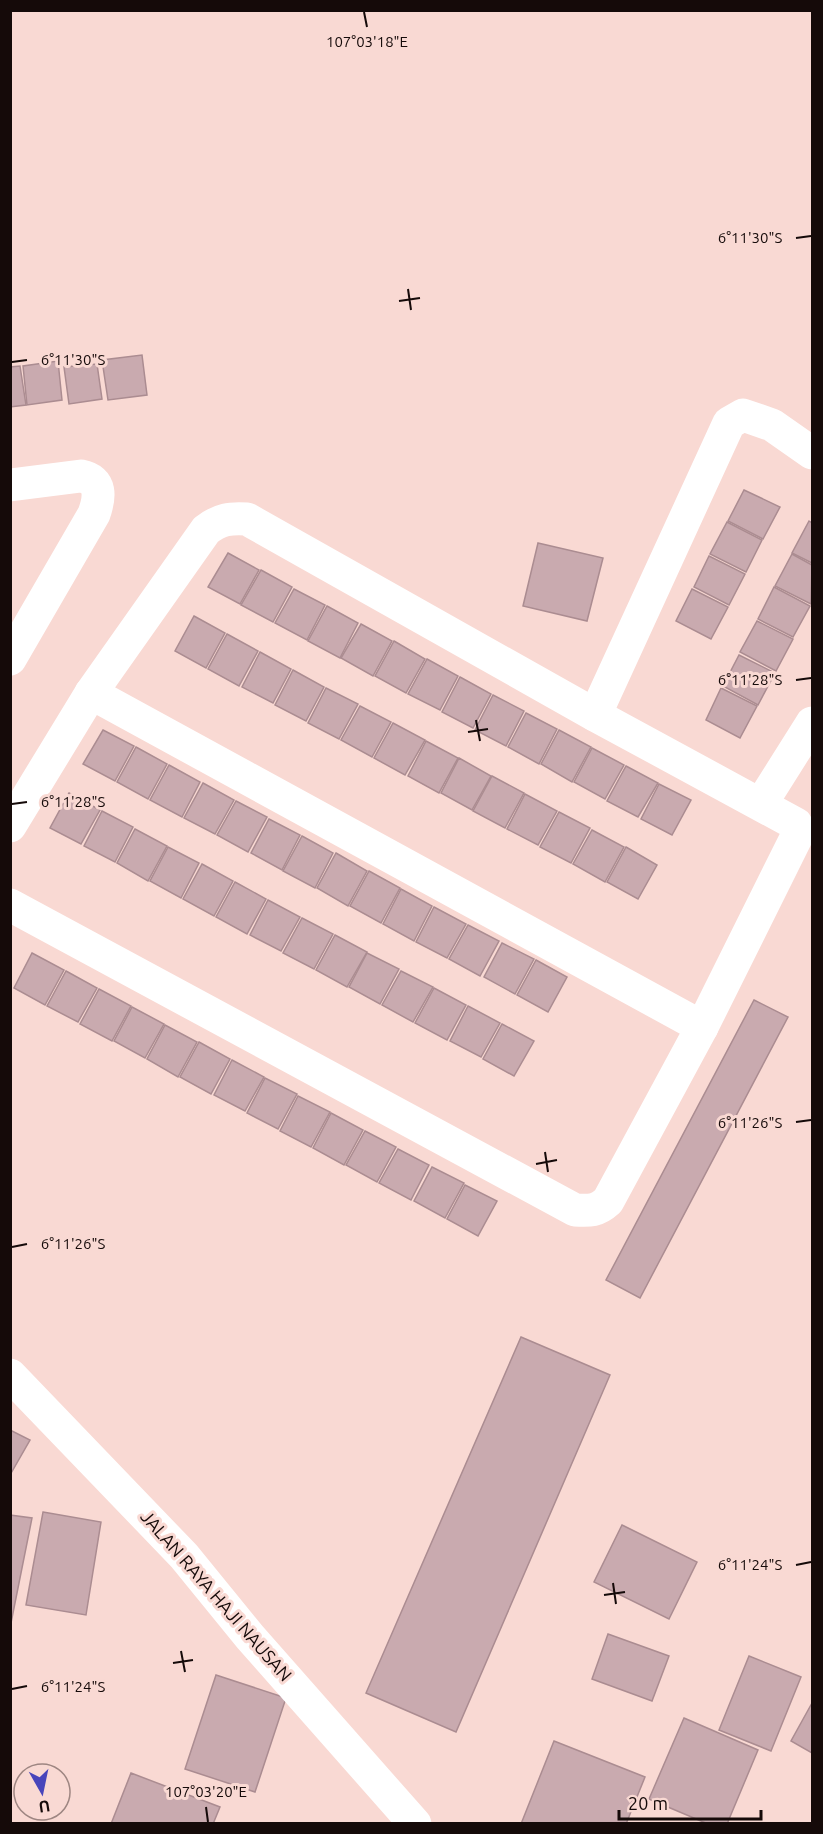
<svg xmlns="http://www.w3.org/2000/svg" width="823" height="1834" font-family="Ubuntu,sans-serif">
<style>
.building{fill:#c9aaaf;stroke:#ab8c91;stroke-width:1.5}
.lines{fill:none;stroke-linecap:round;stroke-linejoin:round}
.minor{stroke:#fff;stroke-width:33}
.ticks{fill:none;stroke:#150a09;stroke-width:2}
.labels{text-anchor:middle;stroke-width:6;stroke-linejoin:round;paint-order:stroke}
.street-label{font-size:18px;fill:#150a09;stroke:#f9d9d3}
.ticks-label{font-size:15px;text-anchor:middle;fill:#150a09;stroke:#f9d9d3;stroke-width:6;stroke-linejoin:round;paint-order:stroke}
</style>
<rect width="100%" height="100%" fill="#f9d9d3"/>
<g class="building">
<path d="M142 355 147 395 108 400 102 360Z"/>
<path d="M58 361 62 400 27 405 23 366Z"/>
<path d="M97 364 102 399 69 404 64 367Z"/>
<path d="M20 366 26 405 10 407V367Z"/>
<path d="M744 490 780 507 763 539 728 521Z"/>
<path d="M809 521 812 523V563L792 553Z"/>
<path d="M727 522 762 540 746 572 710 554Z"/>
<path d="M538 543 603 558 587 621 523 606Z"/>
<path d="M228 553 259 570 240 604 208 587Z"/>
<path d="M792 554 812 565 811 604 775 586Z"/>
<path d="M709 556 745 574 729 605 694 587Z"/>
<path d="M261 570 292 587 273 622 241 605Z"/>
<path d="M774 587 810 606 793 637 758 619Z"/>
<path d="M294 589 325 605 307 640 275 623Z"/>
<path d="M692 589 728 607 711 639 676 621Z"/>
<path d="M327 606 358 623 340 658 308 641Z"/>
<path d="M194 616 225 633 206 668 175 651Z"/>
<path d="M757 621 793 639 776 671 740 652Z"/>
<path d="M361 624 392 641 373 676 341 658Z"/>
<path d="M227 634 258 651 239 686 208 669Z"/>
<path d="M394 641 425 659 406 693 375 676Z"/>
<path d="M260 652 291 669 273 703 242 687Z"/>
<path d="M739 655 775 673 758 705 723 686Z"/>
<path d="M427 659 458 676 440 710 408 694Z"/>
<path d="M293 670 324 687 306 721 275 705Z"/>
<path d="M460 677 491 694 473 728 442 712Z"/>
<path d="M326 688 358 704 339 739 308 723Z"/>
<path d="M721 688 757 706 740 738 706 720Z"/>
<path d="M493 695 524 711 506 746 475 730Z"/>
<path d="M360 706 391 722 372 757 341 740Z"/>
<path d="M526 713 557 729 539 764 508 747Z"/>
<path d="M393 723 425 740 405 775 374 758Z"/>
<path d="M103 730 134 746 115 781 83 764Z"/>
<path d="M559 730 591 747 572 782 541 764Z"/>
<path d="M426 741 458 758 439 793 408 776Z"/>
<path d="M136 747 167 764 148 799 117 782Z"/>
<path d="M592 748 624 765 605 799 574 782Z"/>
<path d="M459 758 491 776 472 810 441 793Z"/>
<path d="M169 765 200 782 182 817 150 800Z"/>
<path d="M626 766 658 783 638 817 607 801Z"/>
<path d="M492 776 524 793 505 828 473 811Z"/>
<path d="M203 783 234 800 215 834 184 818Z"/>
<path d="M659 784 691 800 672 835 641 819Z"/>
<path d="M69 793 100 810 81 844 50 828Z"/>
<path d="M525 794 557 811 538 845 507 829Z"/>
<path d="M236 801 267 817 248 852 217 835Z"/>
<path d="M102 811 133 827 115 862 84 846Z"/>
<path d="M559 812 590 828 571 863 540 847Z"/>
<path d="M269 819 300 835 282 870 251 853Z"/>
<path d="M135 829 167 846 148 881 117 863Z"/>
<path d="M592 830 624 847 605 882 573 864Z"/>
<path d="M302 836 333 853 315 888 283 871Z"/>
<path d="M168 847 199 863 181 898 150 881Z"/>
<path d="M626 847 657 865 638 899 607 882Z"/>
<path d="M336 853 367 871 348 906 317 888Z"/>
<path d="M202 864 233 881 214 916 183 899Z"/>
<path d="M369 871 400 888 381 923 350 906Z"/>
<path d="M235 882 266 899 247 934 216 917Z"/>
<path d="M401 889 432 906 414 941 383 924Z"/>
<path d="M268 900 300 917 281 951 250 935Z"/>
<path d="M434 907 466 924 447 958 416 942Z"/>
<path d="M302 918 333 934 314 969 283 953Z"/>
<path d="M468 925 499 941 480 976 449 959Z"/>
<path d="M335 935 367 952 347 987 316 970Z"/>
<path d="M502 943 534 959 515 994 484 977Z"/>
<path d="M32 953 64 970 45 1005 14 988Z"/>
<path d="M367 953 399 969 380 1004 349 987Z"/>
<path d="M536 960 567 977 548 1012 517 995Z"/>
<path d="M66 971 97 988 78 1022 47 1006Z"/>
<path d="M401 971 433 987 413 1022 382 1005Z"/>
<path d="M434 988 466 1005 447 1040 415 1023Z"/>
<path d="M99 989 131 1006 112 1041 80 1024Z"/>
<path d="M754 1000 788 1017 640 1298 606 1280Z"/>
<path d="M468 1006 500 1023 481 1057 450 1041Z"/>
<path d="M132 1007 164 1024 145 1058 114 1041Z"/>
<path d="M502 1024 534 1041 514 1076 483 1059Z"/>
<path d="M165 1025 197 1042 178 1077 147 1059Z"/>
<path d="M199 1042 230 1059 211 1094 180 1077Z"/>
<path d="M232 1060 264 1077 245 1111 214 1095Z"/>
<path d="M265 1078 297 1094 278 1129 247 1113Z"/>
<path d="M298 1096 330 1112 311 1147 280 1131Z"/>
<path d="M331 1113 363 1130 344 1165 313 1148Z"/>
<path d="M365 1131 396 1147 377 1182 346 1165Z"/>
<path d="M398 1149 429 1165 411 1200 379 1183Z"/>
<path d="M432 1167 464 1183 445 1218 414 1201Z"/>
<path d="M465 1185 497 1201 478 1236 447 1219Z"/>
<path d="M521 1337 610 1375 456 1732 366 1693Z"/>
<path d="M10 1430 30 1440 10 1475Z"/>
<path d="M43 1512 101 1522 86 1615 26 1605Z"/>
<path d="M10 1515 32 1518 11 1623H10Z"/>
<path d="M622 1525 697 1562 669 1619 594 1582Z"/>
<path d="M608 1634 669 1656 652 1701 592 1679Z"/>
<path d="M749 1656 801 1677 771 1751 719 1730Z"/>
<path d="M216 1675 286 1698 255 1792 185 1769Z"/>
<path d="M812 1703V1753L791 1741Z"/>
<path d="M684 1718 758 1750 727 1824H708L649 1799Z"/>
<path d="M554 1741 645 1777 626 1824H521Z"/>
<path d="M131 1773 220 1807 213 1824H111Z"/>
</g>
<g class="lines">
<g class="minor">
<path d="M10 485 81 476C102 480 100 497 94 514L10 659"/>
<path d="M91 693 702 1027"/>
<path d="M595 715 729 423 743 415 772 425 812 453"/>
<path d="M761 804 812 723"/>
<path d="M10 826 91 693 206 530C220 519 230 518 247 519L595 715 796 824 798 834 702 1027 608 1201C597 1211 590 1211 575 1210L10 905"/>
<path d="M10 1375 184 1556 250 1637 415 1824"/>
</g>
</g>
<path class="ticks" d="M364 12 367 27M796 238 811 236M408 289 411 310M399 301 420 298M12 362 27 360M796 680 811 678M476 720 480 741M468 732 488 729M12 804 27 802M796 1122 811 1120M545 1152 548 1172M536 1164 557 1160M12 1247 27 1244M796 1565 811 1562M613 1583 616 1604M604 1595 625 1592M181 1651 185 1672M173 1663 193 1660M12 1689 27 1686M206 1807 208 1822"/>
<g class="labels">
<g class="street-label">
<text transform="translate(216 1596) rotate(49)" y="6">JALAN RAYA HAJI NAUSAN</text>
</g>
</g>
<g class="ticks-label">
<text x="367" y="47">107°03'18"E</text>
<text x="750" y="243">6°11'30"S</text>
<text x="73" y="365">6°11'30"S</text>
<text x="750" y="685">6°11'28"S</text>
<text x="73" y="807">6°11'28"S</text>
<text x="750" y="1128">6°11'26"S</text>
<text x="73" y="1249">6°11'26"S</text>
<text x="750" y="1570">6°11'24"S</text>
<text x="73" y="1692">6°11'24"S</text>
<text x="206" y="1797">107°03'20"E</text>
</g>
<rect width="823" height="1834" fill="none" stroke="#150a09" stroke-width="24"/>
<g transform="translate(42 1792) rotate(171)"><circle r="28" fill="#f9d9d3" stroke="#9e8682" stroke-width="1.5"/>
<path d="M0-4.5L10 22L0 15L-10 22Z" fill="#4845bb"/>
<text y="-9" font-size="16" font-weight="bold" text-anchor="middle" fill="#150a09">U</text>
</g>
<path d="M619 1810v9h142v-9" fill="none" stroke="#150a09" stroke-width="3"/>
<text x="628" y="1810" font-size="18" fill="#150a09" stroke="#f9d9d3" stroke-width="4.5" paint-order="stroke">20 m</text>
</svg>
